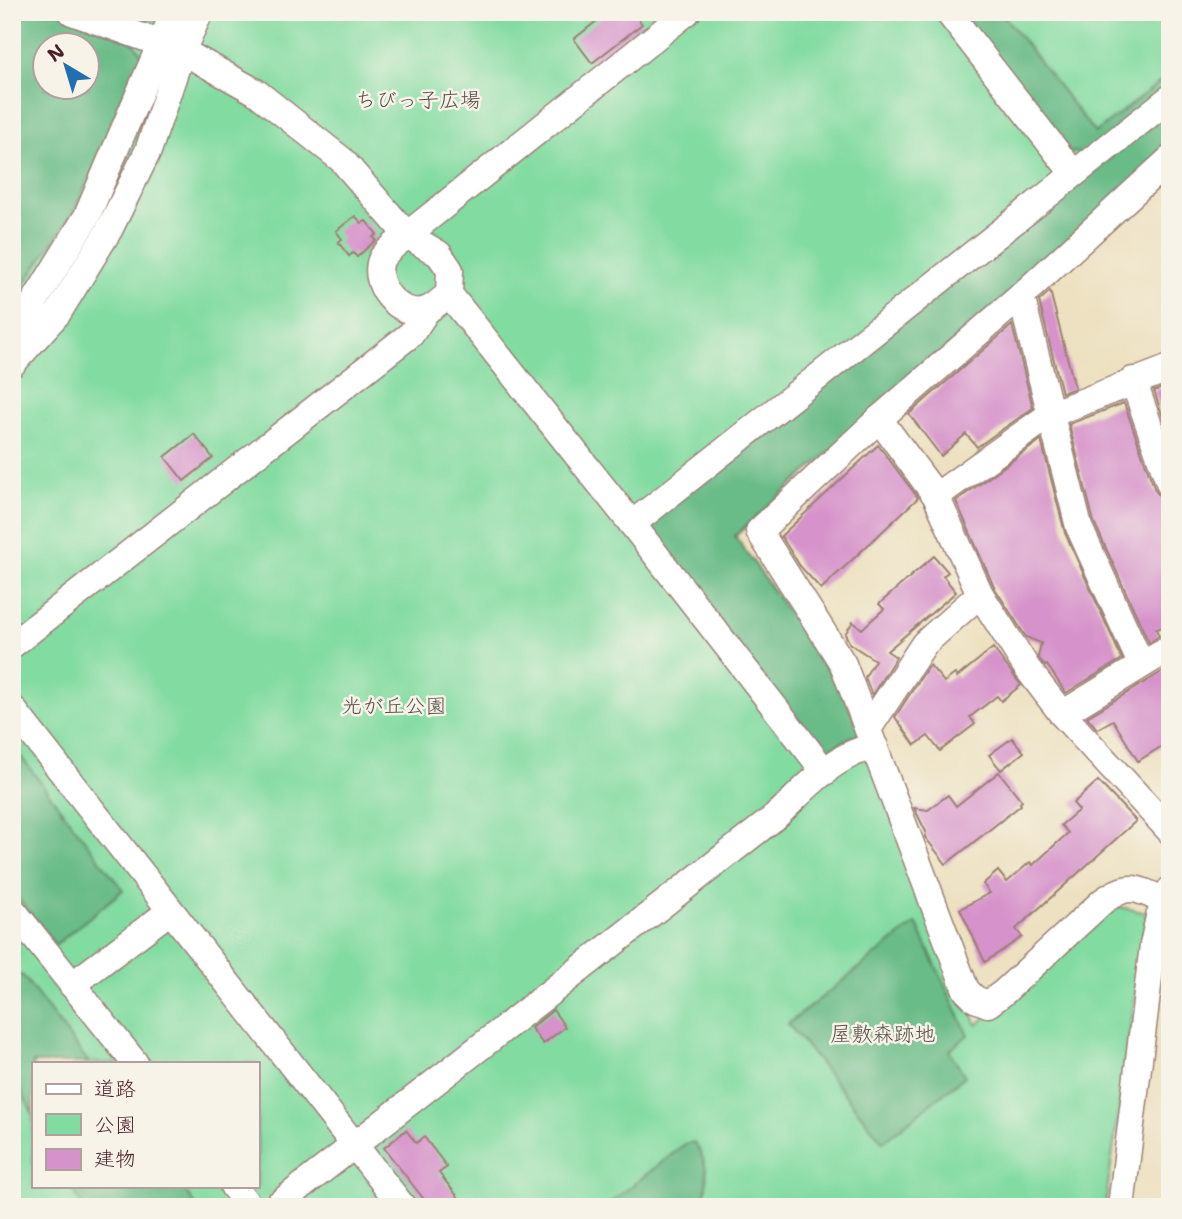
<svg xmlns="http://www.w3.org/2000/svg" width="1182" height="1219" font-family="'Shantell Sans','Klee One',sans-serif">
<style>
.green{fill:#82dba1;stroke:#667d66;stroke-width:2;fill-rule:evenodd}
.forest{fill:#69bb87;stroke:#5a6d59;stroke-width:2;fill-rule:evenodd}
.building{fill:#d692ca}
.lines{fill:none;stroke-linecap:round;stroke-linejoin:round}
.minor-casing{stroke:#9c8076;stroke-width:29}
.minor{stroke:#fff;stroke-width:26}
.labels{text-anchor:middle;stroke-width:5;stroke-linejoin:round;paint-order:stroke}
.park-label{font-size:21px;fill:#584e48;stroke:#f7f3e8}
</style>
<rect width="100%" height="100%" fill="#f7f3e8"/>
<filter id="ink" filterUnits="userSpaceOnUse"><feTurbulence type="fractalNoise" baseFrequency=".0143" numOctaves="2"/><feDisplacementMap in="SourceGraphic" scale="14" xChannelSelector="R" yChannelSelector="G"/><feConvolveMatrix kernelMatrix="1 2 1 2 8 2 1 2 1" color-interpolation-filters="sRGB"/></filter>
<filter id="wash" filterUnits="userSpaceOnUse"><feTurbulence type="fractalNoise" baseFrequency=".00686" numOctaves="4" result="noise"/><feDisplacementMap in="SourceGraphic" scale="28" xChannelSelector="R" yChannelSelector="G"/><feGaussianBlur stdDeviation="1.57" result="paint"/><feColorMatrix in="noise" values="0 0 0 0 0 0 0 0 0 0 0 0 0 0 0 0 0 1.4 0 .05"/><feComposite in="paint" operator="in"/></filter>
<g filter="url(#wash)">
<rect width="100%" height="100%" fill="#ede1c1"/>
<path class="green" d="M12 12H1170V149L735 536 841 688 977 1025 1112 905 1147 913 1105 1207H12ZM46 46H88V88H46ZM33 1063H257V1186H33Z"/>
<g class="forest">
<path d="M12 12H57L134 43 144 58V65L72 214 12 302ZM46 46H88V88H46Z"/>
<path d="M101 12H167L164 18 149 29Z"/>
<path d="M960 12H1001L1095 133 1170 74V91L1089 155 1067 151Z"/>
<path d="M1170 111V149L735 536 841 688 860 732 823 753 650 534V518Z"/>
<path d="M12 745 123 890 55 945 12 890Z"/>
<path d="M916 923 968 1035 949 1051 965 1076 883 1142 788 1024Z"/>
<path d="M12 973 23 976 89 1063H33V1114L12 1075Z"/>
<path d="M694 1142C710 1165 708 1180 703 1207H605L685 1144Z"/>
<path d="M71 1186H181L197 1207H83Z"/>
</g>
<g id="blocks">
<g class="building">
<path d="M608 12H633L642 24 592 63 574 39Z"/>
<path d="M355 216 362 223 366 221 377 234 373 237 376 240 357 257 353 253 349 256 338 242 342 239 336 231Z"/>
<path d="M1050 291 1075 388 1062 393 1039 301Z"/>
<path d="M1012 325 1033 408 977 447 966 434 941 456 909 414Z"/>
<path d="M1170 385V437L1154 391Z"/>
<path d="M1124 403 1155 490 1160 497 1170 500V625L1156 629 1159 636 1149 643 1094 522 1069 424Z"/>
<path d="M194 434 213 458 184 481 165 457Z"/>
<path d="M1041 440 1065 533 1122 659 1066 693 1047 665 1045 666 1038 657 1041 643 1026 637 994 587 956 501Z"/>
<path d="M878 445 918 498 821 589 800 566 781 536Z"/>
<path d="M934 556 948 572 943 576 956 592 887 651 896 657 872 695 865 677 875 660 850 644 845 634 853 622 862 629 884 609 879 604Z"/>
<path d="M993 648 1021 685 1001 701 997 696 970 717 975 724 940 751 928 736 915 745 895 717 927 668 930 665 944 682 955 674 957 677Z"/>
<path d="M1170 667V741L1138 761 1113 720 1097 729 1087 717Z"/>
<path d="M1012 738 1024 752 1001 770 989 755Z"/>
<path d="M999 772 1022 801 1020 803 1021 805 946 864 925 837 926 832 914 808 928 810 948 795 956 806Z"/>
<path d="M1098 781 1136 821 1016 929 1022 937 985 962 960 909 990 893 983 884 998 871 1007 882 1030 862 1033 865 1068 833 1061 825 1079 810 1073 803Z"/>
<path d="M553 1010 565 1027 543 1044 531 1028Z"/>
<path d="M406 1130 416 1143 424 1137 447 1167 439 1173 466 1207H430L384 1148Z"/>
</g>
</g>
</g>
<g filter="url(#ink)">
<use href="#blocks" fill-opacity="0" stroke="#9c8076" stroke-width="2"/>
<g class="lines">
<defs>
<g id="minor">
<path d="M72 12 182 51 256 92 342 160 407 235 687 12"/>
<path d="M1074 174 1170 98"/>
<path d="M449 294C442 299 434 308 426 310 399 319 370 283 382 258 387 250 400 241 407 235L439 254 450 270 449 294 632 524 825 772"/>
<path d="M1021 296 1079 527 1141 664"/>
<path d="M12 329 31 307 87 216 174 12"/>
<path d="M12 364 58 313 109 230 148 151 182 51 200 12"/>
<path d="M1133 380 1170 485"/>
<path d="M879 419 936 496 980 594 1027 668 1062 714 1170 831"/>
<path d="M936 496 1051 414 1170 368"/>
<path d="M632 524 1074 174 948 12"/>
<path d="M12 645 411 334 427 310"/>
<path d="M12 708 403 1207"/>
<path d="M1062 714 1170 648"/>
<path d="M868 729 924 644 980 594"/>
<path d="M1164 901C1137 888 1129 882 1103 901L1003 993 988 1004 975 999 966 990 843 664 759 531 879 419 1021 296 1170 159"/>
<path d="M12 909 135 1063"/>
<path d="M72 985 170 911"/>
<path d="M233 1186 250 1207"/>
<path d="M275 1207 775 817C804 791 835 752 875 747"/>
<path d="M1121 1207 1153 945 1159 917 1170 890"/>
</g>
</defs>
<use href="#minor" class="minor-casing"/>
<use href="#minor" class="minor"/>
</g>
</g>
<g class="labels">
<g class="park-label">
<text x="418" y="107">ちびっ子広場</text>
<text x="394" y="713">光が丘公園</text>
<text x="883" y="1041">屋敷森跡地</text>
</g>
</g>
<rect width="1182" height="1219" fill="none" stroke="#f7f3e8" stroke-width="42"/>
<rect x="32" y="1062" width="228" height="126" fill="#f7f3e8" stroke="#b29e9c" stroke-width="2"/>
<rect x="46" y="1084" width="35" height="10" fill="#ffffff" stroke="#b29e9c" stroke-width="2"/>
<text x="94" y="1096" font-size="21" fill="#4a1f2b">道路</text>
<rect x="46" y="1114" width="35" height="21" fill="#82dba1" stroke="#b29e9c" stroke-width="2"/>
<text x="94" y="1132" font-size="21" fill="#4a1f2b">公園</text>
<rect x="46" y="1149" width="35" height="21" fill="#d692ca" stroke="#b29e9c" stroke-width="2"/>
<text x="94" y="1166" font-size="21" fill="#4a1f2b">建物</text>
<g transform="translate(66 66) rotate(322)"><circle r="33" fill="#f7f3e8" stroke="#b29e9c" stroke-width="2"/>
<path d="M0-5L12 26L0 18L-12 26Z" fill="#1f6fb2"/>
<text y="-10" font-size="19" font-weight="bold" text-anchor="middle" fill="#4a1f2b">N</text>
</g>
</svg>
